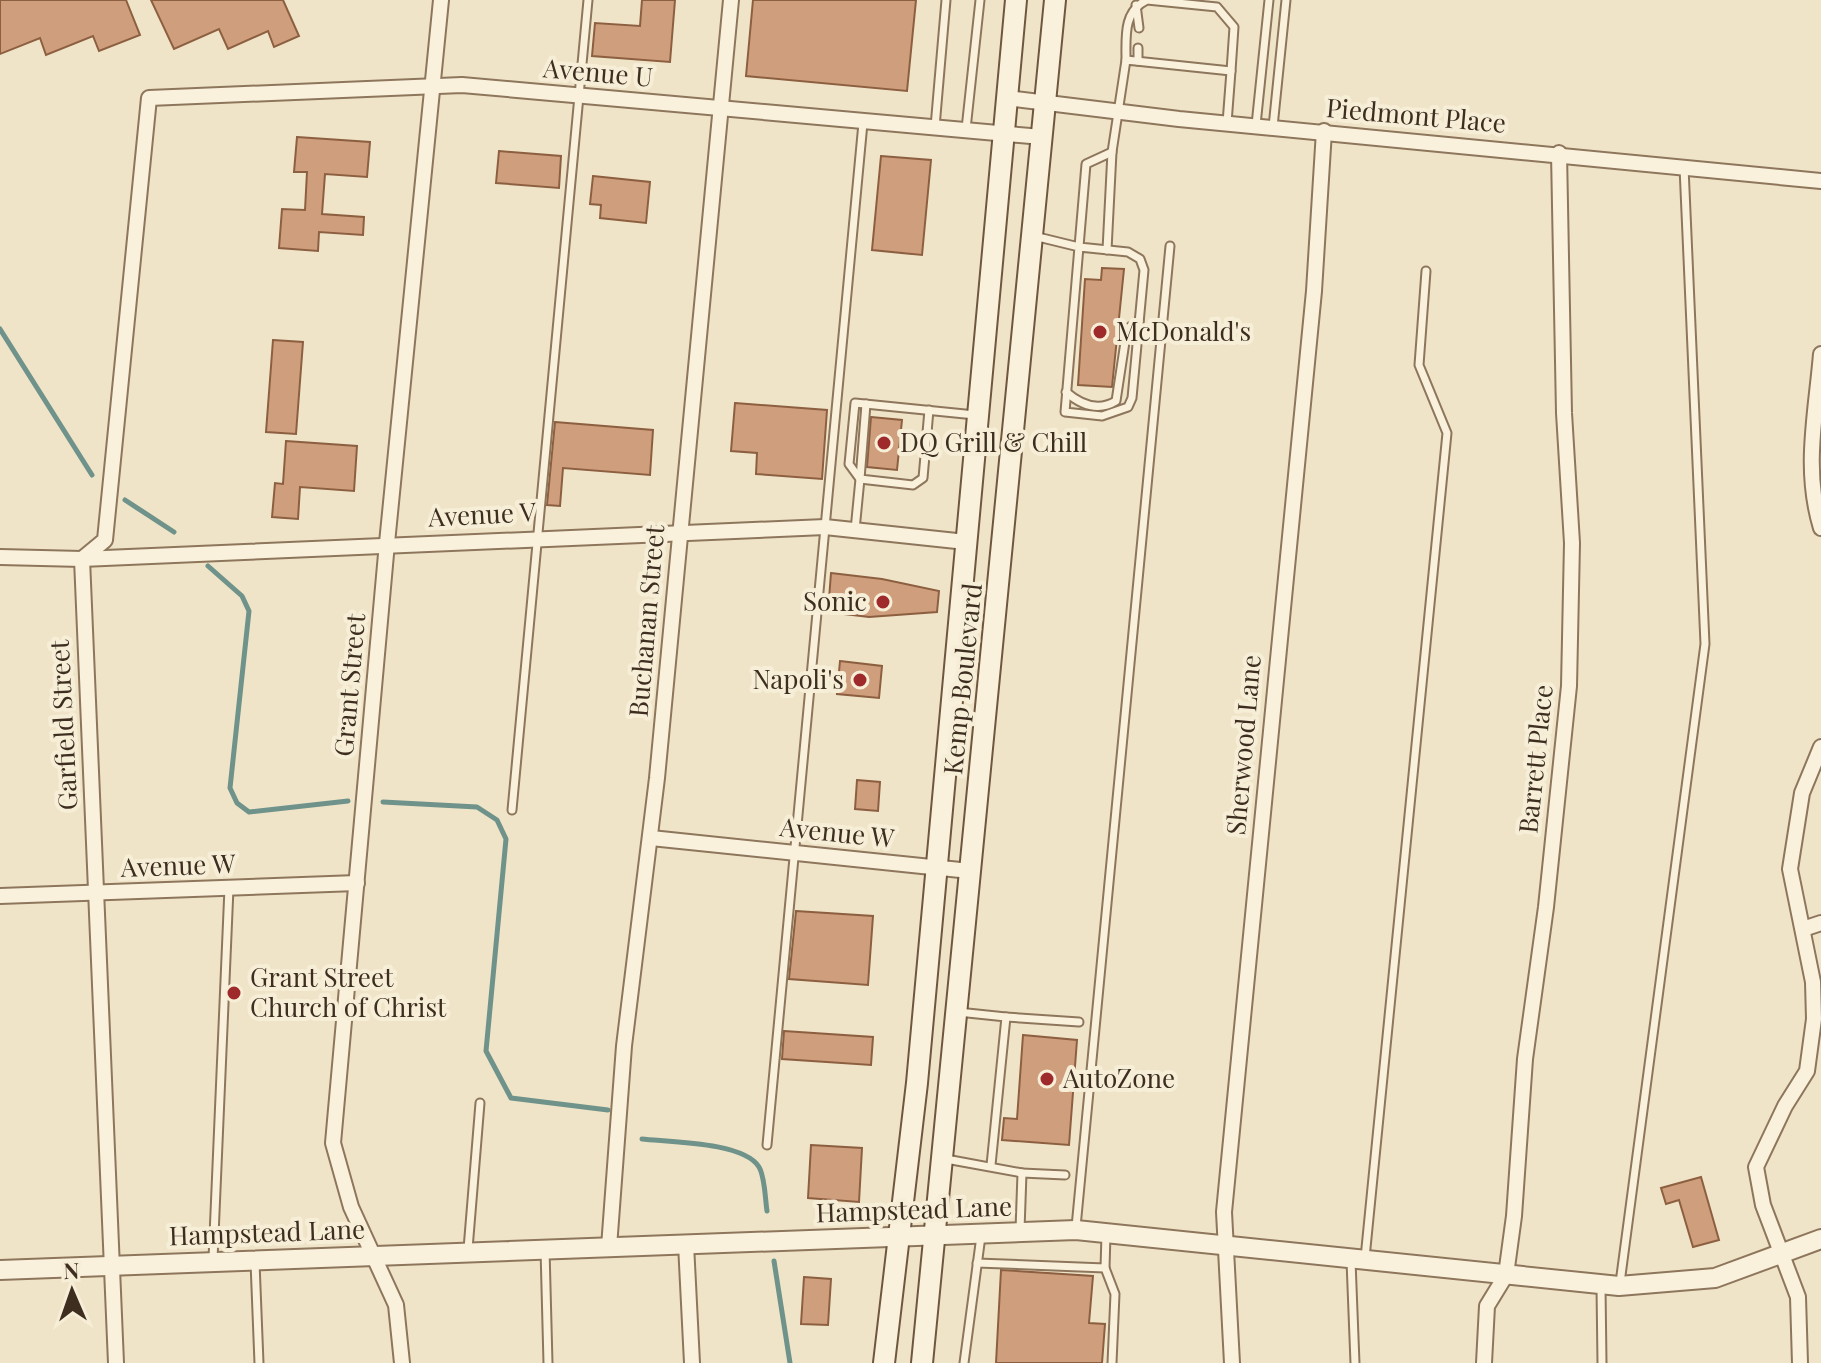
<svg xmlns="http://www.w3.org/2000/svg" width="1821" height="1363" font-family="'Playfair Display',serif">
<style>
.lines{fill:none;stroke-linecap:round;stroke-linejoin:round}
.stream{stroke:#6f938a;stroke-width:5}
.building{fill:#cf9f7d;stroke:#8d5f41;stroke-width:2}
.service-casing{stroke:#8d765c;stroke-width:11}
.minor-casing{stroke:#8d765c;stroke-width:18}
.tertiary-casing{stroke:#8d765c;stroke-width:22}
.secondary-casing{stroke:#6f573f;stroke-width:24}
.service{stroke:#faf1dc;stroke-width:7}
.minor{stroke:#faf1dc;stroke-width:14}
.tertiary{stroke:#faf1dc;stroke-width:18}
.secondary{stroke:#faf1dc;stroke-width:20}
.poi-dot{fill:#9e2a2b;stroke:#f7eed8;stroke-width:3}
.labels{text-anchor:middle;stroke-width:8;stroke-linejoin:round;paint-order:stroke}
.street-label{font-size:26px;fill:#3d2e20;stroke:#f7eed8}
.poi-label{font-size:26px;fill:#3d2e20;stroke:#f7eed8;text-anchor:start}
</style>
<rect width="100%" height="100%" fill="#f0e4c8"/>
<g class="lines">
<g class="stream">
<path d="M0 329 92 475"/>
<path d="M125 500 174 532"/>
<path d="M208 566 242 596 249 611 230 788 237 803 249 812 348 801"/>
<path d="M383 802 477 807 497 820 506 839 486 1051 511 1098 608 1110"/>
<path d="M642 1139C669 1142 744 1142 759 1167 765 1177 765 1198 767 1211"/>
<path d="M774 1261 790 1363"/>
</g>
</g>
<g class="building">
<path d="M0 0H126L140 35 99 51 93 36 46 55 40 38 0 54Z"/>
<path d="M151 0H283L299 36 274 47 268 31 228 49 219 29 174 49Z"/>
<path d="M642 0H675L670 62 592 56 595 23 640 26Z"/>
<path d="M753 0H916L907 91 746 76Z"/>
<path d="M297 137 370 142 367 177 325 174 322 214 364 217 363 235 319 232 318 251 279 248 282 209 305 210 307 172H294Z"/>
<path d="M499 151 561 156 559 188 496 183Z"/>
<path d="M881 156 931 160 922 255 872 250Z"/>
<path d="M593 176 650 182 646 223 600 218 601 205 590 204Z"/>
<path d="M1102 268 1124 269 1112 387 1078 385 1085 279 1101 280Z"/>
<path d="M273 340 303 342 296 434 266 432Z"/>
<path d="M735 403 827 410 822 479 756 474 757 453 731 451Z"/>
<path d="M871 417 902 420 897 470 867 467Z"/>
<path d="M555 422 653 430 650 475 563 468 560 506 547 505Z"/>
<path d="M286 441 357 446 354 491 300 487 298 519 272 517 275 483 283 484Z"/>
<path d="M831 573 882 579 939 591 937 612 869 617 828 612Z"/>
<path d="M840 661 882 666 879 698 837 694Z"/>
<path d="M857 780 880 782 878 811 855 809Z"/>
<path d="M796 911 873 916 868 985 789 979Z"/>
<path d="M784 1031 873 1037 871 1065 782 1059Z"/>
<path d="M1023 1035 1077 1040 1069 1145 1002 1140 1004 1118 1017 1119Z"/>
<path d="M811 1145 862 1148 859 1202 808 1198Z"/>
<path d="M1701 1177 1719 1240 1693 1247 1679 1200 1666 1204 1661 1188Z"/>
<path d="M1001 1270 1093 1276 1089 1323 1105 1324 1102 1363H996Z"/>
<path d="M804 1277 831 1279 828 1325 801 1324Z"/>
</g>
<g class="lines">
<defs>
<g id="service">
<path d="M1136 5 1139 28"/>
<path d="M1126 60C1126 37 1123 11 1147 0L1217 7 1234 27 1231 71"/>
<path d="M1138 61V48"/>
<path d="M1256 125 1269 0"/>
<path d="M935 127 946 0"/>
<path d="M1273 127 1286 0"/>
<path d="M966 129 980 0"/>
<path d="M1034 236 1079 247 1128 252 1140 259 1144 270 1132 398 1128 407 1102 416 1065 412C1072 329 1079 247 1086 164L1112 152"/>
<path d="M1107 250 1112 152 1126 60 1231 71 1227 123"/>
<path d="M1066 392C1081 405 1098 412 1116 401L1127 329 1139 321"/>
<path d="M866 404 860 479 913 485 923 478 929 410"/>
<path d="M855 530 860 479 849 464 855 403 975 415"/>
<path d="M512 810 588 0"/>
<path d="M958 1012 1006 1017 991 1165"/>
<path d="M1006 1017 1079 1022"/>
<path d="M767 1145 863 123"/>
<path d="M946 1159 1022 1173 1020 1230"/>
<path d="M1022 1173 1065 1175"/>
<path d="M1076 1227 1170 246"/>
<path d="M468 1249 480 1103"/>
<path d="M545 1249 548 1363"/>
<path d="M1365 1258 1447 433 1419 365 1426 271"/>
<path d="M213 1259 229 888"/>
<path d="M1351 1261 1355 1363"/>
<path d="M255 1262 259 1363"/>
<path d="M977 1263 1105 1268 1106 1234"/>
<path d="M1105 1268 1115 1294 1112 1363"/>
<path d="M1620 1283 1705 644 1684 167"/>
<path d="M1601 1287 1602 1363"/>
<path d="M964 1363 981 1236"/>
</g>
<g id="minor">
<path d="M1007 98 1179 119 1821 181"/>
<path d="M1821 354C1816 414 1803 469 1821 528"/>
<path d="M0 557 82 559 825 527 966 542"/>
<path d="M651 838 970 871"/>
<path d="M0 896 357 883"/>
<path d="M1803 929 1821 923"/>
<path d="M686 1244 692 1363"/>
<path d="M609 1247 624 1046 657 778 731 0"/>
<path d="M116 1363 82 559 105 540 149 98 462 85 1042 137"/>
<path d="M402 1363 396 1305 351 1207 333 1143 387 543 441 0"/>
<path d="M1232 1363 1224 1212 1314 291 1324 131"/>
<path d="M1484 1363 1487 1306 1506 1275 1514 1216 1525 1059 1546 907 1569 686 1572 543 1564 413 1559 153"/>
<path d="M1800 1363 1798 1297 1763 1205 1756 1167 1785 1106 1807 1071 1814 1019 1813 982 1790 869 1802 793 1821 747"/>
</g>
<path id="tertiary" d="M0 1270 1076 1230 1619 1286 1715 1278 1821 1239"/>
<g id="secondary">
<path d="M884 1363 917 1083 1016 0"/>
<path d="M922 1363 1055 0"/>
</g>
</defs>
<use href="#service" class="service-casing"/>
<use href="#minor" class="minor-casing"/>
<use href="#tertiary" class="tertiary-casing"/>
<use href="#secondary" class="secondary-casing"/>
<use href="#service" class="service"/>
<use href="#minor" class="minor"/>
<use href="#tertiary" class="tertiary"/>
<use href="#secondary" class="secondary"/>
</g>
<g class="poi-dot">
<circle cx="1100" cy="332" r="8"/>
<circle cx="884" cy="443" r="8"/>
<circle cx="883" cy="602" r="8"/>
<circle cx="860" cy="680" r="8"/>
<circle cx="234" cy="993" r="8"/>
<circle cx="1047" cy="1079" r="8"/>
</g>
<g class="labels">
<g class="street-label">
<text transform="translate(598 73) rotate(5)" y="9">Avenue U</text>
<text transform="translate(1416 116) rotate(5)" y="9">Piedmont Place</text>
<text transform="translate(482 515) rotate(-3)" y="9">Avenue V</text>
<text transform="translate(647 621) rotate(-85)" y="9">Buchanan Street</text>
<text transform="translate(963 679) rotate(-84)" y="9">Kemp Boulevard</text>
<text transform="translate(350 685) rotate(-85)" y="9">Grant Street</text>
<text transform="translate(64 725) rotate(-93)" y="9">Garfield Street</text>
<text transform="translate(1244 745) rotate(-85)" y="9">Sherwood Lane</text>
<text transform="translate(1536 759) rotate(-84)" y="9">Barrett Place</text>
<text transform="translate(837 833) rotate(6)" y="9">Avenue W</text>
<text transform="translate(178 866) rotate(-2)" y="9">Avenue W</text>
<text transform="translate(914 1210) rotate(-2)" y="9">Hampstead Lane</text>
<text transform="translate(267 1233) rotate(-2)" y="9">Hampstead Lane</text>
</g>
<g class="poi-label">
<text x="1116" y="341">McDonald's</text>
<text x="900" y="452">DQ Grill &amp; Chill</text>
<text x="867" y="611" text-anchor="end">Sonic</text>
<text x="844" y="689" text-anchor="end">Napoli's</text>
<text x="250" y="987">Grant Street<tspan x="250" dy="30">Church of Christ</tspan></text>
<text x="1063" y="1088">AutoZone</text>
</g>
</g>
<g transform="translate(72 1291) rotate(358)" stroke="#f7eed8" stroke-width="6" paint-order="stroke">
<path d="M0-6L14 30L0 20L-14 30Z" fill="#3d2e20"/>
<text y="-12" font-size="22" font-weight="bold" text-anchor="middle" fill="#3d2e20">N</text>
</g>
</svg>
